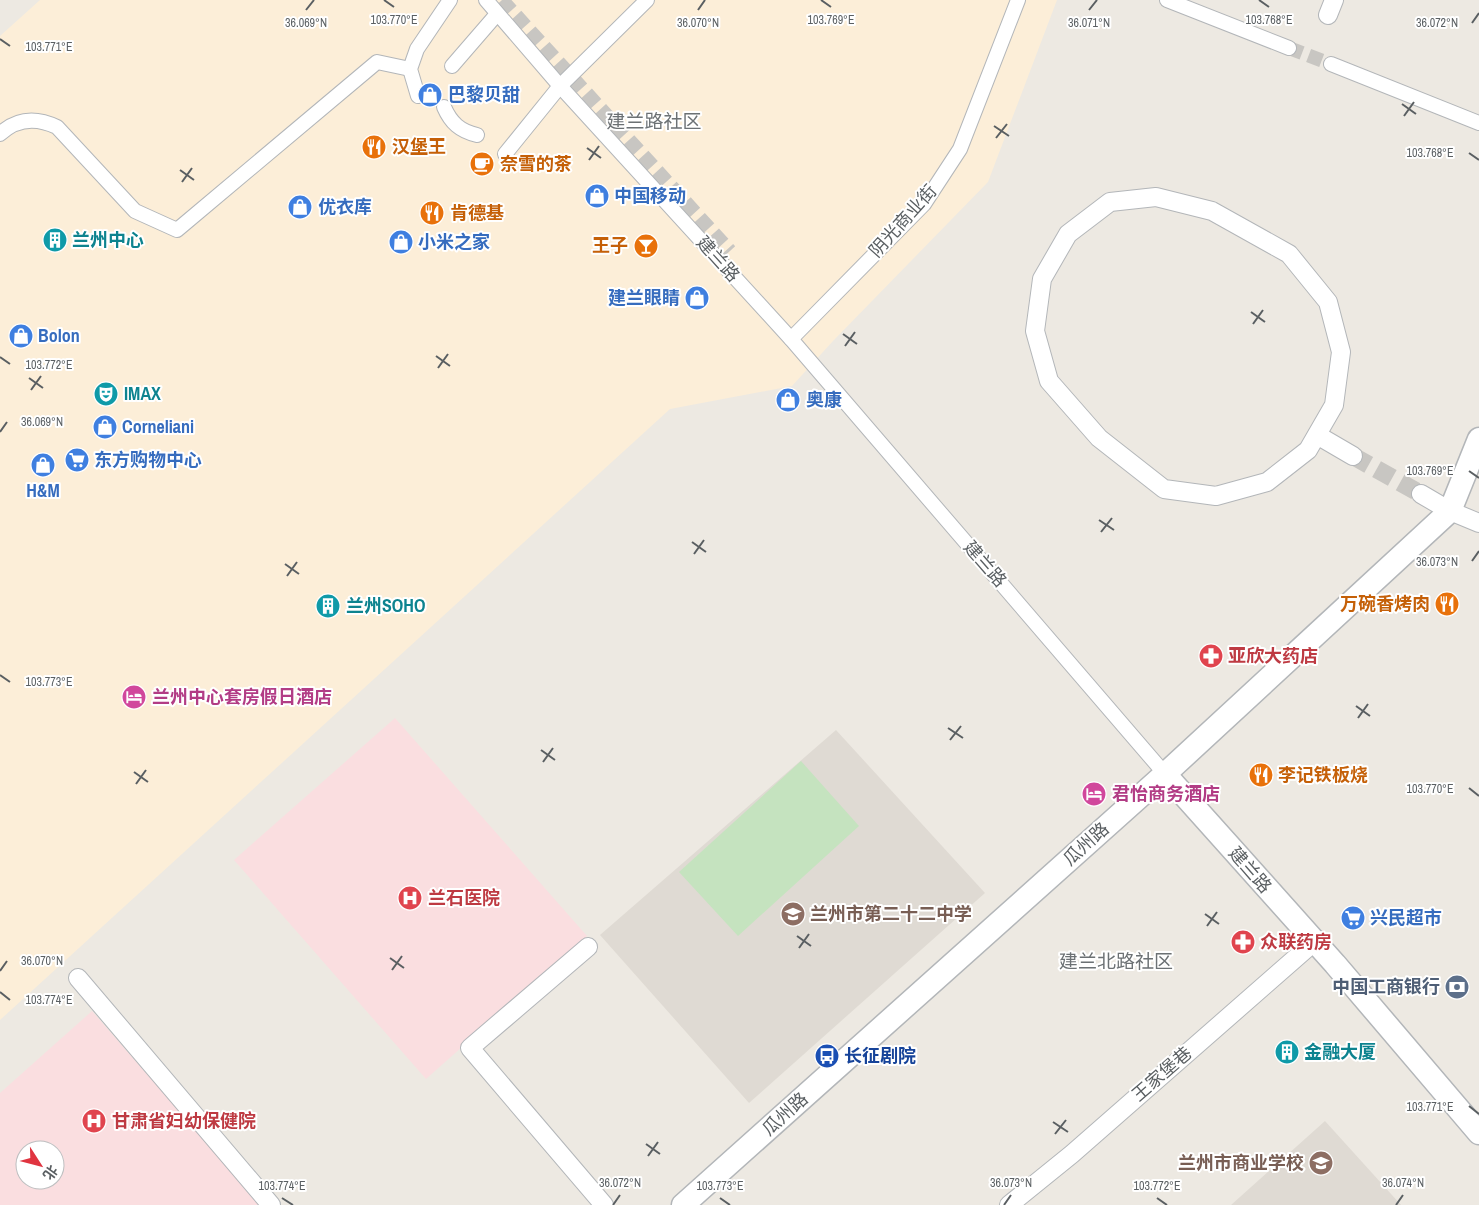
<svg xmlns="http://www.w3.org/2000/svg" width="1479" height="1205" font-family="'Archivo Narrow','Noto Sans SC',sans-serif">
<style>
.commercial{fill:#fceed8}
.education{fill:#dfdad3}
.medical{fill:#fadee0;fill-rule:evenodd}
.green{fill:#c5e3bf}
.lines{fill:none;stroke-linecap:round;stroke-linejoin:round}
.pedestrian-tunnel{stroke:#c8c6c2;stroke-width:14;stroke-dasharray:14 7;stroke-linecap:butt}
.minor-tunnel{stroke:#c8c6c2;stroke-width:18;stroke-dasharray:18 9;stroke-linecap:butt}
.pedestrian-casing{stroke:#b3b6b9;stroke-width:16}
.minor-casing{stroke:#b3b6b9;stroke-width:20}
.tertiary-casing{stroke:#b3b6b9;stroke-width:25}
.pedestrian{stroke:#fff;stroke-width:14}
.minor{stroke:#fff;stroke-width:18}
.tertiary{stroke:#fff;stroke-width:22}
.ticks{fill:none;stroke:#5a5f62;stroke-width:2}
.labels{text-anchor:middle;stroke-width:4;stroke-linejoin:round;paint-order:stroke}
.shop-label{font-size:18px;font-weight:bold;fill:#366cbe;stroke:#fff;text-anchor:start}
.food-label{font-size:18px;font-weight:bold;fill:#c56008;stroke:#fff;text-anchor:start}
.street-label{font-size:18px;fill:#5a5f62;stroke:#fff}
.culture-label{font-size:18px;font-weight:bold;fill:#0d838f;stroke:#fff;text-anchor:start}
.health-label{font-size:18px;font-weight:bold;fill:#be3a42;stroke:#fff;text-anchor:start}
.hotel-label{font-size:18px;font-weight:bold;fill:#b23c85;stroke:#fff;text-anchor:start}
.education-label{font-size:18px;font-weight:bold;fill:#785e54;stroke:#fff;text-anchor:start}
.service-label{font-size:18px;font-weight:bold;fill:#4e5e75;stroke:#fff;text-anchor:end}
.transit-label{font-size:18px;font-weight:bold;fill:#164399;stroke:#fff;text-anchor:start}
.neighbourhood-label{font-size:19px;fill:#6c7174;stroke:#fff}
.ticks-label{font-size:12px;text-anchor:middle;fill:#5a5f62;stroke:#fff;stroke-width:4;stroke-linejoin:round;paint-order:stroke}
</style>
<rect width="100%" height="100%" fill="#ede9e2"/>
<path class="commercial" d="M40 0H1057L988 182 833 341 792 386 670 409 0 1020V36Z"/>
<g class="education">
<path d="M836 730 985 893 749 1103 600 935Z"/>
<path d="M1325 1121 1401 1205H1231Z"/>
</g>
<g class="medical">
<path d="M395 718 587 936 426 1079 234 860Z"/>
<path d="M92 1011 261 1205H0V1093ZM25 1150H55V1180H25Z"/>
</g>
<path class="green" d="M801 761 859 826 738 936 679 872Z"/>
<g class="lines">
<g class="pedestrian-tunnel">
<path d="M502 0 730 251"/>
<path d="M1289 48 1331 64"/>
</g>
<path class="minor-tunnel" d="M1353 456 1421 494"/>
<defs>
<g id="pedestrian">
<path d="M486 0 560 86 791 339 1165 774"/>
<path d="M1167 0 1289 48"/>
<path d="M1331 64 1479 123"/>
<path d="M452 66 497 14"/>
<path d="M418 96 410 69 417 49 450 0"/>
<path d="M444 107C451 123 460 131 477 135"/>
<path d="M0 134C17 118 36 117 57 127L135 211 177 230 377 62 410 69"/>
<path d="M505 154 560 86 647 0"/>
<path d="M791 339 924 204 960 149 1018 0"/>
</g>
<g id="minor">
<path d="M1328 15 1334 0"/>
<path d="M1156 197 1212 211 1289 254 1328 302 1341 352 1334 405 1308 450 1267 482 1216 496 1164 489 1099 438 1049 381 1035 331 1042 279 1068 234 1110 202Z"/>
<path d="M1317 435 1353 456"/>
<path d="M1421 494 1450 511 1479 523"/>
<path d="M588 947 470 1048 604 1205"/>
<path d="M78 978 271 1205"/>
<path d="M1009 1205 1072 1154 1314 942"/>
</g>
<g id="tertiary">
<path d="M1165 774 1335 964 1479 1133"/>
<path d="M683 1205 1165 774 1450 511 1479 439"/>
</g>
</defs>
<use href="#pedestrian" class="pedestrian-casing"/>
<use href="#minor" class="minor-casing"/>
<use href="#tertiary" class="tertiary-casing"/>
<use href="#pedestrian" class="pedestrian"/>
<use href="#minor" class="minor"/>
<use href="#tertiary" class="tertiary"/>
</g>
<path class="ticks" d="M384 0 394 7M821 0 831 7M1259 0 1269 7M306 10 314 0M698 10 705 0M1089 10 1097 0M1472 23 1479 13M0 39 10 46M1402 104 1416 114M1404 116 1414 102M994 126 1009 136M996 138 1007 124M587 148 601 158M1469 153 1479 160M589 160 599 146M180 170 194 180M182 182 192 168M1251 312 1265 322M1253 324 1263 310M843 334 857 344M845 346 855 332M436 356 450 366M0 357 10 364M438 368 448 354M29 378 43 388M31 390 41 376M0 432 7 422M1469 471 1479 478M1099 520 1114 530M1101 532 1112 518M692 542 706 552M694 554 704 540M1472 561 1479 551M285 564 299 574M287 576 297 562M0 675 10 682M1356 706 1370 716M1358 718 1368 704M948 728 963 738M950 740 961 726M541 750 555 760M543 762 553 748M134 772 148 782M136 784 146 770M1469 788 1479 796M1205 914 1219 924M1207 926 1217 912M797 936 811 946M799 948 809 934M390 958 404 968M392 970 402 956M0 971 7 961M0 992 10 1000M1469 1106 1479 1114M1053 1122 1068 1132M1055 1134 1066 1120M646 1144 660 1154M648 1156 658 1142M282 1198 293 1205M720 1198 730 1205M1157 1198 1167 1205M613 1205 620 1195M1004 1205 1011 1195M1396 1205 1403 1195"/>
<defs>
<symbol id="shop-disc" viewBox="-11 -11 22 22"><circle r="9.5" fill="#3f7fe0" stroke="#fff"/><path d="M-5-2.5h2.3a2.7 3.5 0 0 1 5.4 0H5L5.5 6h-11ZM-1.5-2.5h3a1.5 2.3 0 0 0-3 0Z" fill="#fff"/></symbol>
<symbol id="restaurant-disc" viewBox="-11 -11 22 22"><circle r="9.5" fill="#e8710a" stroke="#fff"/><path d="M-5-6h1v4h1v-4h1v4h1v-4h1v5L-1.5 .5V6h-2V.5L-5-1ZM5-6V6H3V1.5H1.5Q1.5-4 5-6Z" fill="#fff"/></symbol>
<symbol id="cafe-disc" viewBox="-11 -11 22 22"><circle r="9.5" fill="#e8710a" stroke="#fff"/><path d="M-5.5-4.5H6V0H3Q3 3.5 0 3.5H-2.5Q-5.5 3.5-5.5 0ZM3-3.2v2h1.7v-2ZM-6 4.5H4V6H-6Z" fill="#fff"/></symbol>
<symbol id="building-disc" viewBox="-11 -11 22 22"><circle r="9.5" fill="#0f9aa8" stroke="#fff"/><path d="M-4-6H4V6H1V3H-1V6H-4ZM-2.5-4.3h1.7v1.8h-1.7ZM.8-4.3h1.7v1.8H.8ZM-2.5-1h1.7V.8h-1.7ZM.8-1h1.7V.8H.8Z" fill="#fff"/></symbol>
<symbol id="bar-disc" viewBox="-11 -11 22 22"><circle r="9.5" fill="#e8710a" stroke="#fff"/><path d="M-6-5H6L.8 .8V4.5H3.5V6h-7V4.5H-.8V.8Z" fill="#fff"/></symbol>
<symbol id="theatre-disc" viewBox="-11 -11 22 22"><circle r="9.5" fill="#0f9aa8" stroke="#fff"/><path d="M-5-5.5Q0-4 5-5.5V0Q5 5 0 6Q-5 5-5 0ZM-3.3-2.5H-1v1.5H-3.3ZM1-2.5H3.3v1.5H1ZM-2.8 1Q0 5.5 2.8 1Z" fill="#fff"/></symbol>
<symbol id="supermarket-disc" viewBox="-11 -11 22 22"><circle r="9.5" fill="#3f7fe0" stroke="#fff"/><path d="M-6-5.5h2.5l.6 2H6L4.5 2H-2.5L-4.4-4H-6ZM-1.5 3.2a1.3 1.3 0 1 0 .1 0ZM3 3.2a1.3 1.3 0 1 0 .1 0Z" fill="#fff"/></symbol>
<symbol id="pharmacy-disc" viewBox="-11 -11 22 22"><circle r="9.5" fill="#e0444e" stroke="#fff"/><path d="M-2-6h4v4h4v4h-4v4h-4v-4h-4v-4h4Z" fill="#fff"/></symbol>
<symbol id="hotel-disc" viewBox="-11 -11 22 22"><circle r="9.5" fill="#d1479c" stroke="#fff"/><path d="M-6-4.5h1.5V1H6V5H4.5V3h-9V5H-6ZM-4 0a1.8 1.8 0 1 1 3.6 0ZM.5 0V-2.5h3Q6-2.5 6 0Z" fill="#fff"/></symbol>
<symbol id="hospital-disc" viewBox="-11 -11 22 22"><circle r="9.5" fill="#e0444e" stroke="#fff"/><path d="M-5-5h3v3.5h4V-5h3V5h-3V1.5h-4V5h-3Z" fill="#fff"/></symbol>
<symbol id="school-disc" viewBox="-11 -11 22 22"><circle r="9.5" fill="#8d6e63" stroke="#fff"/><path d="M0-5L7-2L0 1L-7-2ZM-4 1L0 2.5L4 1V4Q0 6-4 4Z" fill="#fff"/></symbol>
<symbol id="bank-disc" viewBox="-11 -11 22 22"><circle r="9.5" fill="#5c6f8a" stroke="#fff"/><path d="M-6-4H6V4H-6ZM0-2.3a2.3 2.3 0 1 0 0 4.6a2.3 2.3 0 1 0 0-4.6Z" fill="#fff"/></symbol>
<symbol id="bus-disc" viewBox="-11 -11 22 22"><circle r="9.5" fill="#1a4fb4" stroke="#fff"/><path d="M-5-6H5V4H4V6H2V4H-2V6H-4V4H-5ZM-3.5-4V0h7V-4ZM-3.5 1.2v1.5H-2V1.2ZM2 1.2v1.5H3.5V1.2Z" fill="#fff"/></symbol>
<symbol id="university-disc" viewBox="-11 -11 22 22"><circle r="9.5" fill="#8d6e63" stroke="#fff"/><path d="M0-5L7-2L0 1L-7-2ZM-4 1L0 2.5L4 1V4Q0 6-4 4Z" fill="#fff"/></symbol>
</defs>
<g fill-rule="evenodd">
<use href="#shop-disc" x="416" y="81" width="28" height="28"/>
<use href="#restaurant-disc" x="360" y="133" width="28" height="28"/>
<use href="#cafe-disc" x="468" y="150" width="28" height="28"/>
<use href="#shop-disc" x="583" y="182" width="28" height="28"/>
<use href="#shop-disc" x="286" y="193" width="28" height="28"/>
<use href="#restaurant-disc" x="418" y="199" width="28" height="28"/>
<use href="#building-disc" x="41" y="226" width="28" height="28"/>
<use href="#shop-disc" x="387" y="228" width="28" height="28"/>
<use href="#bar-disc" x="632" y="232" width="28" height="28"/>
<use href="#shop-disc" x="683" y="284" width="28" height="28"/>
<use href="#shop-disc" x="7" y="322" width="28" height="28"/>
<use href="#theatre-disc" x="92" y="380" width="28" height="28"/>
<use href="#shop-disc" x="774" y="386" width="28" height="28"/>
<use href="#shop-disc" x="91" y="413" width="28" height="28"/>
<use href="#supermarket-disc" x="63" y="446" width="28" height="28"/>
<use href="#shop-disc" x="29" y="451" width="28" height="28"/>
<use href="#restaurant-disc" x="1433" y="590" width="28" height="28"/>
<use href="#building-disc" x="314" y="592" width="28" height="28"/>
<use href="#pharmacy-disc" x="1197" y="642" width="28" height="28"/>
<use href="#hotel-disc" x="120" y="683" width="28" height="28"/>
<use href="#restaurant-disc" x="1247" y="761" width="28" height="28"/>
<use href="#hotel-disc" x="1080" y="780" width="28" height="28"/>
<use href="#hospital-disc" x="396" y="884" width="28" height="28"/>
<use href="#school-disc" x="779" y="900" width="28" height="28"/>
<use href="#supermarket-disc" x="1339" y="904" width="28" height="28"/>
<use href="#pharmacy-disc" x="1229" y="928" width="28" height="28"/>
<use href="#bank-disc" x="1443" y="973" width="28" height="28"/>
<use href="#building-disc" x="1273" y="1038" width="28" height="28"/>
<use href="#bus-disc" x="813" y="1042" width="28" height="28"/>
<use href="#hospital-disc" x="80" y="1107" width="28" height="28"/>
<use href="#university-disc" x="1307" y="1149" width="28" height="28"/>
</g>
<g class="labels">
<g class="shop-label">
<text x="448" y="101">巴黎贝甜</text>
<text x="614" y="202">中国移动</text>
<text x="318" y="213">优衣库</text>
<text x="418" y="248">小米之家</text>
<text x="680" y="304" text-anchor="end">建兰眼睛</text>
<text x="38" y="342">Bolon</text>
<text x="806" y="406">奥康</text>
<text x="122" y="433">Corneliani</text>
<text x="94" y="466">东方购物中心</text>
<text x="43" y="497" text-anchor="middle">H&amp;M</text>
<text x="1370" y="924">兴民超市</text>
</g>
<g class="food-label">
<text x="392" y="153">汉堡王</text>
<text x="500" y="170">奈雪的茶</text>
<text x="450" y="219">肯德基</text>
<text x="628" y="252" text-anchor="end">王子</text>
<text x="1430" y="610" text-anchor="end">万碗香烤肉</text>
<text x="1278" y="781">李记铁板烧</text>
</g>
<g class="street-label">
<text transform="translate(903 221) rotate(-48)" y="6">阴光商业街</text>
<text transform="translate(718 259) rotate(48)" y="6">建兰路</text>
<text transform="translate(985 564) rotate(49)" y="6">建兰路</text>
<text transform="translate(1086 844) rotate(-42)" y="6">瓜州路</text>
<text transform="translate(1250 870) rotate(49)" y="6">建兰路</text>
<text transform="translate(1162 1074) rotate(-41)" y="6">王家堡巷</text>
<text transform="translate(785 1114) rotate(-42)" y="6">瓜州路</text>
</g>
<g class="culture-label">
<text x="72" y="246">兰州中心</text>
<text x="124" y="400">IMAX</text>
<text x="346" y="612">兰州SOHO</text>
<text x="1304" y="1058">金融大厦</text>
</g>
<g class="health-label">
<text x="1228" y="662">亚欣大药店</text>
<text x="428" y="904">兰石医院</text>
<text x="1260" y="948">众联药房</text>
<text x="112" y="1127">甘肃省妇幼保健院</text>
</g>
<g class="hotel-label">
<text x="152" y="703">兰州中心套房假日酒店</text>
<text x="1112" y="800">君怡商务酒店</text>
</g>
<g class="education-label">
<text x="810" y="920">兰州市第二十二中学</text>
<text x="1304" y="1169" text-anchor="end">兰州市商业学校</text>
</g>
<g class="service-label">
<text x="1440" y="993">中国工商银行</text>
</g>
<g class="transit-label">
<text x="844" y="1062">长征剧院</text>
</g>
<g class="neighbourhood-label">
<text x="654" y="128">建兰路社区</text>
<text x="1116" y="968">建兰北路社区</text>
</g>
</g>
<g class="ticks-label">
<text x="394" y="24">103.770°E</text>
<text x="831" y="24">103.769°E</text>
<text x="1269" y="24">103.768°E</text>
<text x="306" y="27">36.069°N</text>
<text x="698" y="27">36.070°N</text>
<text x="1089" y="27">36.071°N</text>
<text x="1437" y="27">36.072°N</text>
<text x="49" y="51">103.771°E</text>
<text x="1430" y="157">103.768°E</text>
<text x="49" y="369">103.772°E</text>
<text x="42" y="426">36.069°N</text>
<text x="1430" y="475">103.769°E</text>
<text x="1437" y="566">36.073°N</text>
<text x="49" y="686">103.773°E</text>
<text x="1430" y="793">103.770°E</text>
<text x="42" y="965">36.070°N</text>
<text x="49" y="1004">103.774°E</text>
<text x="1430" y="1111">103.771°E</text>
<text x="620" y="1187">36.072°N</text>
<text x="1011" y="1187">36.073°N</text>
<text x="1403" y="1187">36.074°N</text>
<text x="282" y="1190">103.774°E</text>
<text x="720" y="1190">103.773°E</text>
<text x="1157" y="1190">103.772°E</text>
</g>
<g transform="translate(40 1165) rotate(126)"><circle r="24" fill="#ffffff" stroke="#bdbfc0"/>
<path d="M0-4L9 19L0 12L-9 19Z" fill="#e03440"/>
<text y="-8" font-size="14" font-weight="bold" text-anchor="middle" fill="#5a5f62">北</text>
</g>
</svg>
